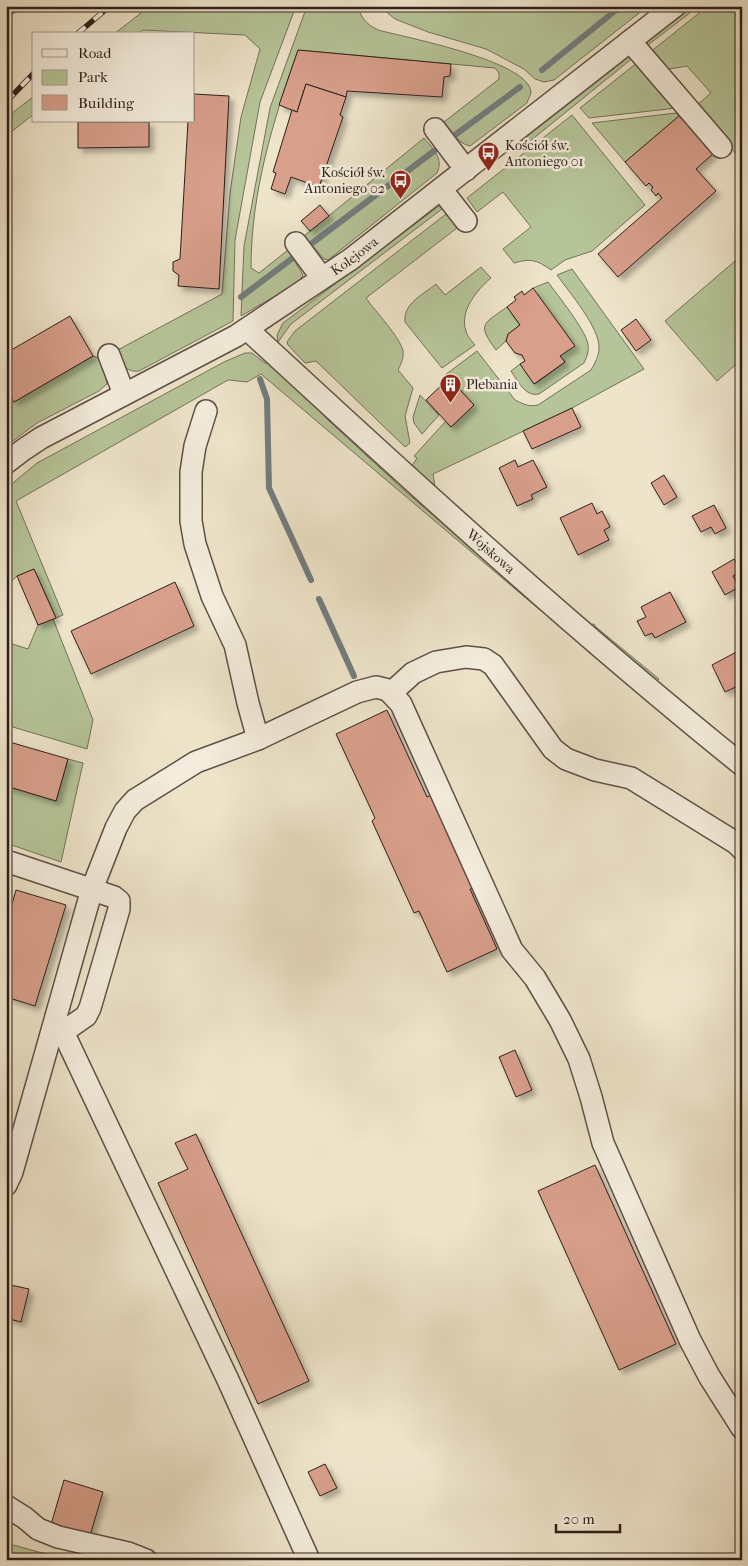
<svg xmlns="http://www.w3.org/2000/svg" width="748" height="1566" font-family="'IM FELL French Canon',serif">
<style>
.green{fill:#b6c599;stroke:#72725a}
.lines{fill:none;stroke-linecap:round;stroke-linejoin:round}
.stream{stroke:#727d7f;stroke-width:6}
.building{fill:#d89f8b;stroke:#2e1f1a;filter:url(#shadow)}
.minor-casing{stroke:#5e5046;stroke-width:24}
.minor{stroke:#f4eddd;stroke-width:21}
.rail-casing{stroke:#2e1f1a;stroke-width:5.5}
.rail{stroke:#f4eddd;stroke-width:4;stroke-dasharray:11;stroke-linecap:butt}
.labels{text-anchor:middle;stroke-width:5;stroke-linejoin:round;paint-order:stroke}
.poi-label{font-size:14px;fill:#2e1f1a;stroke:#f4eddd;text-anchor:start}
.street-label{font-size:14px;fill:#2e1f1a;stroke:#f4eddd}
</style>
<defs>
<filter id="shadow"><feDropShadow dx="4.5" dy="4.5" stdDeviation="2.5" flood-color="#0004"/></filter>
</defs>
<rect width="100%" height="100%" fill="#eee4ca"/>
<filter id="stains"><feTurbulence type="fractalNoise" baseFrequency=".004" numOctaves="4"/><feColorMatrix values="0 0 0 0 .2 0 0 0 0 .09 0 0 0 0 .02 0 0 0 .5 -.17"/></filter>
<radialGradient id="worn" r=".72"><stop offset=".6" stop-color="#630" stop-opacity="0"/><stop offset="1" stop-color="#630" stop-opacity=".3"/></radialGradient>
<g class="green">
<path d="M150 6H296L260 102 235 240 233 321 139 371C126 373 121 363 114 352L222 294 230 193 241 117 260 49 245 35 143 30 137 34H114Z"/>
<path d="M307 6H358C361 18 366 24 378 30 404 37 529 61 531 92 531 95 528 99 527 103L470 146C458 144 452 131 444 122L499 79V73L495 68 298 50C273 121 251 192 251 268L259 273 288 250 303 275 301 279 297 283 241 316 244 246 270 108Z"/>
<path d="M379 6H648L554 80 544 82 535 79 524 69 486 49 428 32 395 19Z"/>
<path d="M690 6H699L648 45 645 41Z"/>
<path d="M708 6H742V161L696 106 711 93 687 66 664 70 649 53Z"/>
<path d="M630 53 634 57 524 146 522 143 530 133Z"/>
<path d="M638 62 676 108 589 118 580 108Z"/>
<path d="M34 96V114L6 136V118Z"/>
<path d="M676 113 679 116 625 162 592 123Z"/>
<path d="M572 115 645 205 592 251 565 260 551 270C537 260 531 258 514 263L503 249 531 227 503 192 477 212 467 198Z"/>
<path d="M424 138C433 149 444 158 437 173L328 260 324 259 304 236Z"/>
<path d="M439 206 442 209 291 324 278 342 277 335 283 323Z"/>
<path d="M446 214 457 228 366 298C375 311 400 337 403 351 404 358 401 364 398 370L413 388 405 416 410 443 405 447 316 361 305 363 288 345 287 342 295 331Z"/>
<path d="M742 255V359L717 381 665 321Z"/>
<path d="M481 267 491 278C477 290 459 311 466 331 467 336 472 341 475 345L442 368 405 322C403 303 424 294 436 284L445 295Z"/>
<path d="M572 269 644 369 572 408 433 474 435 487 440 491 435 495 410 469 417 458 414 456 446 421 451 427 474 405 445 375 477 351 515 400C523 404 529 407 538 405L591 370C595 363 599 356 599 348 600 328 569 292 557 275Z"/>
<path d="M548 282C558 296 585 329 588 344 589 351 587 357 584 363L539 394C525 397 518 381 511 371L520 364 535 384 565 362 560 356 533 288Z"/>
<path d="M507 307 520 325 508 334 506 341 496 350C476 323 484 324 507 307Z"/>
<path d="M245 353H252L265 363H271L328 420 407 493 540 606V610L261 374 247 382 228 380 16 501 63 615 56 618 34 569 17 576 6 587V491L14 482 37 463 224 362Z"/>
<path d="M93 356 102 359 107 384 99 391 37 423 6 446V408L14 402Z"/>
<path d="M420 395 439 415 422 434 414 423 413 417Z"/>
<path d="M53 619 93 720 87 749 6 725V642L28 649 38 625Z"/>
<path d="M594 624 596 627 659 679 654 684 587 625Z"/>
<path d="M68 759 83 763 61 862 6 843V786L56 801Z"/>
<path d="M6 1543 68 1560H6Z"/>
</g>
<g class="lines">
<g class="stream">
<path d="M542 70 621 6"/>
<path d="M455 135 520 87"/>
<path d="M311 244 434 151"/>
<path d="M241 297 294 257"/>
<path d="M260 379 267 399 269 488 311 580"/>
<path d="M319 599 354 676"/>
</g>
</g>
<g class="building">
<path d="M298 50 451 64 450 76 444 77 442 97 347 91 346 97 306 84 297 112 279 105Z"/>
<path d="M306 84 346 97 340 115 343 117 319 187 291 177 285 194 271 189 276 173 273 172 292 110 297 112Z"/>
<path d="M194 94 229 96 219 289 178 286 179 275 173 271V262L180 259 188 121H194Z"/>
<path d="M679 116 713 154 696 169 716 191 618 277 598 254 662 198 658 193 656 196 651 190 653 187 649 183 646 186 625 162Z"/>
<path d="M78 122H149V147L78 148Z"/>
<path d="M320 205 329 216 310 231 301 221Z"/>
<path d="M533 288 575 346 560 356 565 362 534 384 520 364 525 361 522 355 515 353 506 341 508 334 520 325 507 307 516 300 514 297 522 291 524 295Z"/>
<path d="M70 316 93 356 14 402 6 388V353Z"/>
<path d="M636 319 651 340 636 351 621 330Z"/>
<path d="M449 378 474 405 451 427 426 400Z"/>
<path d="M572 408 581 427 532 449 523 431Z"/>
<path d="M515 460 518 467 533 460 547 487 531 495 533 499 517 506 499 468Z"/>
<path d="M664 475 677 497 664 505 651 483Z"/>
<path d="M592 503 597 514 602 511 610 527 604 530 609 540 578 555 560 518Z"/>
<path d="M714 505 726 528 715 534 711 527 701 532 692 516Z"/>
<path d="M734 559 741 571 733 576 739 587 725 595 712 572Z"/>
<path d="M34 569 56 618 38 625 17 576Z"/>
<path d="M175 582 194 626 91 674 71 631Z"/>
<path d="M670 592 686 622 655 638 652 633 645 636 637 621 646 617 641 607Z"/>
<path d="M742 649V684L725 692 712 665Z"/>
<path d="M387 710 427 797 431 795 474 888 470 889 497 949 447 972 419 911 414 913 372 821 375 818 336 734Z"/>
<path d="M6 741 68 759 56 801 6 786Z"/>
<path d="M16 890 66 905 35 1006 6 997V924Z"/>
<path d="M515 1050 532 1090 516 1097 499 1057Z"/>
<path d="M196 1134 309 1381 258 1404 158 1183 188 1169 175 1143Z"/>
<path d="M595 1165 676 1344 619 1370 538 1191Z"/>
<path d="M6 1284 29 1289 21 1322 6 1318Z"/>
<path d="M325 1464 337 1488 320 1496 308 1472Z"/>
<path d="M64 1480 103 1492 89 1539 50 1528Z"/>
</g>
<g class="lines">
<defs>
<g id="minor">
<path d="M630 41 721 147"/>
<path d="M435 129 466 170"/>
<path d="M441 189 466 221"/>
<path d="M296 243 322 278"/>
<path id="s1" d="M247 329C408 478 571 627 742 765"/>
<path d="M109 355 124 394"/>
<path d="M206 411 195 446 191 472V521L195 544 212 596 235 645 248 703 258 739"/>
<path id="s2" d="M6 463 23 450 41 438 236 336 351 259 675 6"/>
<path d="M391 693 413 673 436 662 466 657 484 659 493 665 553 749 566 759 595 770 631 778 736 843 742 849"/>
<path d="M6 861 114 897 119 901V909L90 1008 86 1016 63 1032"/>
<path d="M56 1017 228 1380 309 1560"/>
<path d="M6 1185 12 1172 92 889 116 828 125 811 135 800 196 762 258 739 357 692 376 687 388 690 401 704 512 950 535 978 560 1020 579 1059 591 1097 603 1143 690 1340 709 1376 742 1428"/>
<path d="M6 1506 25 1518 38 1529 58 1537 128 1553 146 1560"/>
</g>
</defs>
<use href="#minor" class="minor-casing"/>
<use href="#minor" class="minor"/>
<defs>
<g id="rail">
<path d="M6 15 21 6"/>
<path d="M77 34 110 6"/>
<path d="M6 102 34 73"/>
</g>
</defs>
<use href="#rail" class="rail-casing"/>
<use href="#rail" class="rail"/>
</g>
<defs>
<symbol id="bus-pin" viewBox="-11 -11 22 30"><path d="M0 17L-7.5 6A9.5 9.5 0 1 1 7.5 6Z" fill="#8f2418" stroke="#f4eddd"/><path d="M-5-6H5V4H4V6H2V4H-2V6H-4V4H-5ZM-3.5-4V0h7V-4ZM-3.5 1.2v1.5H-2V1.2ZM2 1.2v1.5H3.5V1.2Z" fill="#fff"/></symbol>
<symbol id="building-pin" viewBox="-11 -11 22 30"><path d="M0 17L-7.5 6A9.5 9.5 0 1 1 7.5 6Z" fill="#8f2418" stroke="#f4eddd"/><path d="M-4-6H4V6H1V3H-1V6H-4ZM-2.5-4.3h1.7v1.8h-1.7ZM.8-4.3h1.7v1.8H.8ZM-2.5-1h1.7V.8h-1.7ZM.8-1h1.7V.8H.8Z" fill="#fff"/></symbol>
</defs>
<g fill-rule="evenodd">
<use href="#bus-pin" x="476" y="140" width="25" height="34"/>
<use href="#bus-pin" x="388" y="168" width="25" height="34"/>
<use href="#building-pin" x="438" y="372" width="25" height="34"/>
</g>
<g class="labels">
<g class="poi-label">
<text x="505" y="150">Kościół św.<tspan x="505" dy="16">Antoniego 01</tspan></text>
<text x="385" y="177" text-anchor="end">Kościół św.<tspan x="385" dy="16">Antoniego 02</tspan></text>
<text x="466" y="389">Plebania</text>
</g>
<g class="street-label">
<text dy="5" stroke="none"><textPath href="#s2" startOffset="406">Kolejowa</textPath></text>
<text dy="5" stroke="none"><textPath href="#s1" startOffset="330">Wojskowa</textPath></text>
</g>
</g>
<rect width="748" height="1566" fill="none" stroke="#eee4ca" stroke-width="25"/>
<rect x="8" y="8" width="733" height="1551" fill="none" stroke="#2e1f1a" stroke-width="2.5"/>
<rect x="12" y="12" width="723" height="1541" fill="none" stroke="#2e1f1a"/>
<rect x="32" y="32" width="162" height="90" fill="#f4eddd" stroke="#a59b8f"/>
<rect x="42" y="49" width="25" height="8" fill="#f4eddd" stroke="#a59b8f"/>
<text x="78" y="58" font-size="15" fill="#2e1f1a">Road</text>
<rect x="42" y="70" width="25" height="15" fill="#b6c599" stroke="#a59b8f"/>
<text x="78" y="82" font-size="15" fill="#2e1f1a">Park</text>
<rect x="42" y="95" width="25" height="15" fill="#d89f8b" stroke="#a59b8f"/>
<text x="78" y="108" font-size="15" fill="#2e1f1a">Building</text>
<path d="M556 1524v8h64v-8" fill="none" stroke="#2e1f1a" stroke-width="2.5"/>
<text x="563" y="1524" font-size="15" fill="#2e1f1a" stroke="#f4eddd" stroke-width="4" paint-order="stroke">20 m</text>
<rect width="100%" height="100%" filter="url(#stains)"/>
<rect width="100%" height="100%" fill="url(#worn)"/>
</svg>
